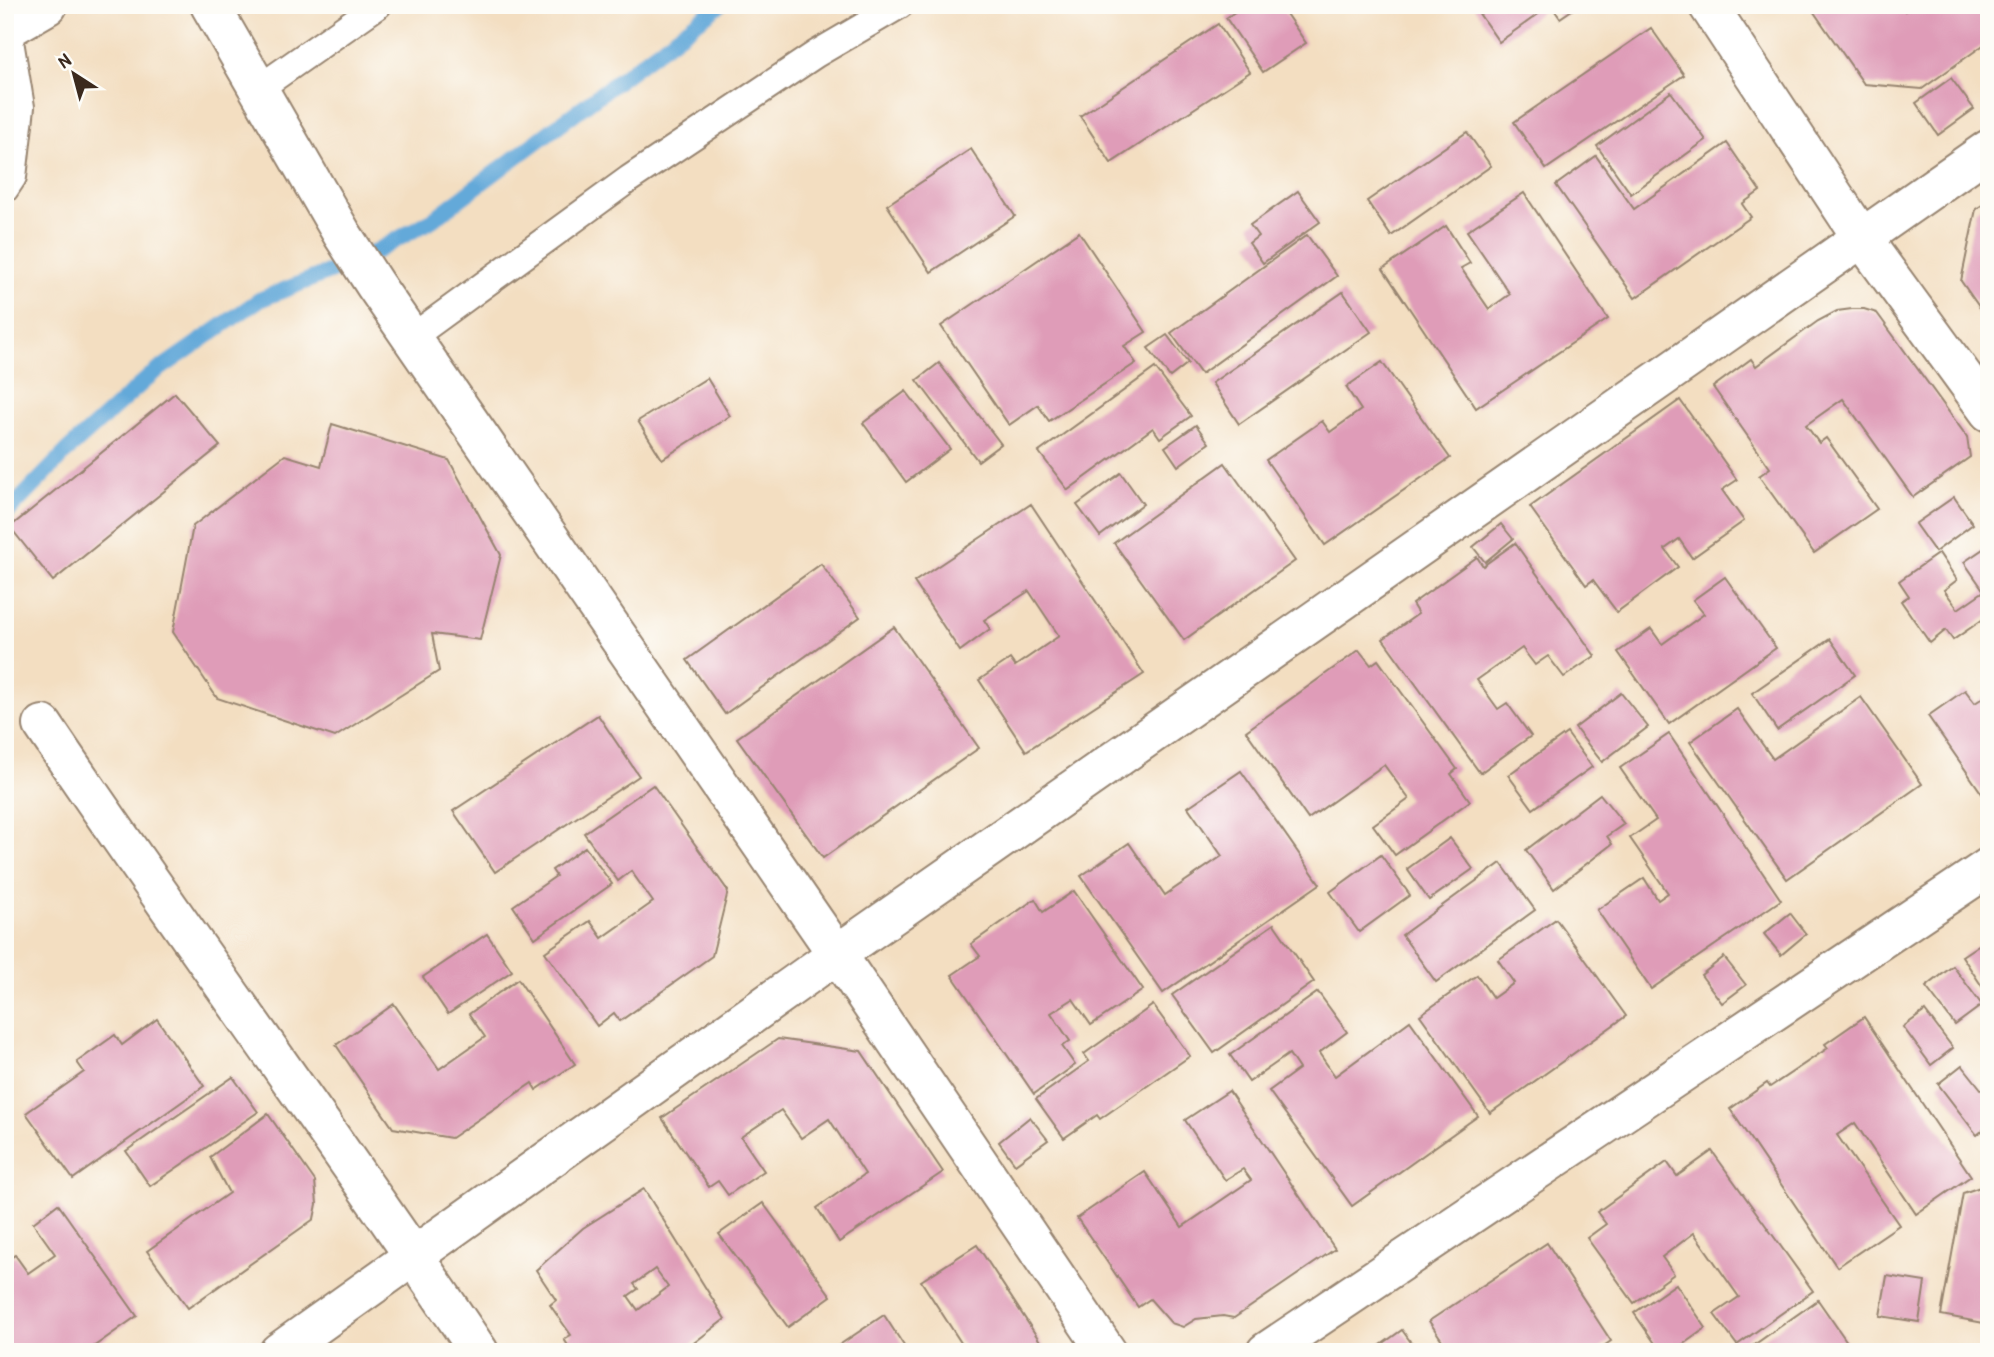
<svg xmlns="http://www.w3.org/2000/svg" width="1994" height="1357" font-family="'Patrick Hand',sans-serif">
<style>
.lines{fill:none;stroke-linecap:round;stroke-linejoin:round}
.stream{stroke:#64a9d9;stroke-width:16}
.building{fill:#df9cb8;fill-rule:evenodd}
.lane-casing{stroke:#978470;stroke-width:30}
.street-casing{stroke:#978470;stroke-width:42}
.lane{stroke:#fff;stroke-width:26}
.street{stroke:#fff;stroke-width:38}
</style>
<rect width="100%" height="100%" fill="#fdfcf7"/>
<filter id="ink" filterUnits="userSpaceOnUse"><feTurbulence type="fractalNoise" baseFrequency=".0143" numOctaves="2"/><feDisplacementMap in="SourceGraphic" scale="14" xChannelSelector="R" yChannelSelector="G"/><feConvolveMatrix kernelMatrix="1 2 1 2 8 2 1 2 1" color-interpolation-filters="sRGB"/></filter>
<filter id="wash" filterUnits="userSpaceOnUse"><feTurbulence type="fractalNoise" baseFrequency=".00686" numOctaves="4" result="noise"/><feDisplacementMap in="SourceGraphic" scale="28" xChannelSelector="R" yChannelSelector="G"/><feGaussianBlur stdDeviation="1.57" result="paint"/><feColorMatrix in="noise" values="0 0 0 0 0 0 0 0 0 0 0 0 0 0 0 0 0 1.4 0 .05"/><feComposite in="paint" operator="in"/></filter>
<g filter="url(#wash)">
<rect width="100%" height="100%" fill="#f3dec1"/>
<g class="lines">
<path class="stream" d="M5 515 67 451 150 376 259 300 364 258 432 220 719 5"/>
</g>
<g id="blocks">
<g class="building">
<path d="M1245 5H1280L1306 43 1263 72 1226 18Z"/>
<path d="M1473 5H1541L1544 10 1499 42Z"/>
<path d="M1551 5H1579L1560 18Z"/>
<path d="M1809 5H1901L1905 11 1913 5H1989V41L1922 89 1864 84Z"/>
<path d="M1218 24 1250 72 1111 163 1080 116Z"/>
<path d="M1651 28 1684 75 1546 169 1514 122Z"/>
<path d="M1951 78 1974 109 1938 135 1916 103Z"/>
<path d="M1671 92 1706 140 1631 194 1597 146Z"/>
<path d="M1467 132 1491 166 1391 236 1367 201Z"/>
<path d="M1727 143 1760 191 1742 204 1751 217 1635 298 1556 185 1596 156 1634 209Z"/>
<path d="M971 149 1015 216 931 272 887 205Z"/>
<path d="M1298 191 1320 222 1263 263 1249 243 1258 236 1250 225Z"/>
<path d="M1524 193 1608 319 1476 408 1383 269 1446 226 1470 263 1461 268 1489 309 1510 294 1467 231Z"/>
<path d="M1989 201V321L1961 281 1976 209Z"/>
<path d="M1079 232 1146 332 1124 346 1136 363 1049 421 1038 405 1009 425 941 326Z"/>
<path d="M1307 235 1337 276 1201 374 1171 333Z"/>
<path d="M1343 292 1371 332 1239 424 1212 383Z"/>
<path d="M1852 309H1864L1877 313 1967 437 1970 457 1913 497 1843 399 1806 425 1819 443 1826 438 1877 509 1814 553 1759 476 1770 468 1713 387 1751 359 1756 366 1818 321 1837 311Z"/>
<path d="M1167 335 1188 363 1170 377 1148 348Z"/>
<path d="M1382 362 1450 458 1325 545 1266 460 1322 421 1330 432 1361 410 1346 387Z"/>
<path d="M939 363 1001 444 978 461 917 380Z"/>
<path d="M1155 368 1191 416 1160 438 1153 428 1068 490 1039 452Z"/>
<path d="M707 378 730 416 662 459 638 421Z"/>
<path d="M906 391 950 449 906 482 863 423Z"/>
<path d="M175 393 220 446 53 581 10 527Z"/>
<path d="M1680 400 1737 480 1722 490 1744 521 1692 558 1679 539 1665 549 1678 567 1617 612 1593 580 1586 585 1530 507Z"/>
<path d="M332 424 449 460 501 555 480 640 432 634 439 671 335 737 217 698 173 632 193 526 285 455 321 466Z"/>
<path d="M1196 425 1209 443 1178 466 1165 447Z"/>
<path d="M1225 463 1295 561 1184 640 1114 543Z"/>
<path d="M1121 473 1143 504 1100 536 1077 505Z"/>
<path d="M1954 497 1973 524 1935 552 1915 524Z"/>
<path d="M1031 504 1144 674 1026 751 979 680 1010 659 1015 666 1059 636 1029 591 984 620 990 629 960 651 914 582Z"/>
<path d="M1501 524 1513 539 1485 562 1473 547Z"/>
<path d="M1515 543 1595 656 1564 677 1548 656 1535 665 1522 648 1477 680 1498 709 1507 703 1531 736 1480 773 1383 639 1418 614 1412 604 1477 557 1483 566Z"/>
<path d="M1989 545V615L1953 640 1946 630 1930 643 1901 601 1909 596 1899 581 1939 553 1957 580 1944 590 1958 609 1984 591 1964 562Z"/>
<path d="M821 564 860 617 725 714 687 660Z"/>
<path d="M1725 577 1776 648 1669 724 1618 652 1651 629 1662 644 1704 614 1693 600Z"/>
<path d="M894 627 979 748 823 858 737 738Z"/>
<path d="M1830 639 1855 675 1777 730 1752 693Z"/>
<path d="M1359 650 1371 665 1378 660 1457 769 1451 774 1470 801 1395 855 1373 825 1409 799 1384 765 1308 819 1246 731Z"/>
<path d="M1965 690 1975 703 1989 694V795L1985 798 1928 716Z"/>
<path d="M1621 693 1648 727 1602 762 1575 728Z"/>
<path d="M1861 697 1922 784 1787 879 1690 742 1737 709 1773 759Z"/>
<path d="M598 715 639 776 495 872 453 811Z"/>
<path d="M1567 733 1592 767 1533 809 1508 775Z"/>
<path d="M1669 734 1781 900 1651 989 1597 910 1644 878 1658 900 1668 893 1630 838 1656 820 1620 768Z"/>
<path d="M1241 771 1320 884 1163 993 1081 876 1129 843 1165 895 1222 856 1188 807Z"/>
<path d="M653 785 728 891 712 956 620 1021 614 1013 597 1026 545 952 590 921 602 938 653 902 631 871 618 881 584 833Z"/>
<path d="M1600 794 1624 824 1607 836 1612 844 1554 889 1526 850Z"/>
<path d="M1450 838 1473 869 1429 900 1407 869Z"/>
<path d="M585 847 612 884 535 938 513 906 556 876 552 870Z"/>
<path d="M1381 855 1410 895 1359 932 1330 892Z"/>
<path d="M1501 863 1535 910 1436 982 1402 935Z"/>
<path d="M1074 891 1143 990 1091 1025 1073 999 1051 1013 1070 1041 1062 1046 1075 1065 1034 1094 952 975 980 956 971 944 1035 899 1043 912Z"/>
<path d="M1790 913 1806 934 1781 955 1764 934Z"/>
<path d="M1556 919 1626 1016 1490 1113 1420 1015 1477 975 1493 998 1514 983 1498 960Z"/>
<path d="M1274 924 1314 982 1214 1053 1172 995Z"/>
<path d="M487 934 512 971 448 1014 423 977Z"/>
<path d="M1989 938V997L1962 956Z"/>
<path d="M1724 957 1746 985 1722 1003 1701 975Z"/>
<path d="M1953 966 1982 1005 1955 1025 1926 987Z"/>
<path d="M518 979 575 1064 536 1090 532 1083 451 1138 393 1128 336 1045 394 1004 439 1069 485 1037 469 1014Z"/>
<path d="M1318 992 1347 1032 1319 1053 1335 1076 1410 1021 1478 1116 1352 1206 1269 1091 1299 1069 1289 1054 1249 1082 1230 1055Z"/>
<path d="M1153 1005 1190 1056 1100 1119 1097 1115 1064 1138 1036 1099 1089 1061 1084 1054Z"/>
<path d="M1925 1011 1953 1048 1931 1065 1903 1027Z"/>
<path d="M1864 1017 1971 1176 1916 1214 1855 1123 1837 1135 1899 1225 1837 1267 1730 1109 1767 1083 1770 1087 1828 1048 1825 1044Z"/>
<path d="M157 1019 204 1086 73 1179 26 1113 84 1072 77 1062 115 1035 122 1045Z"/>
<path d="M778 1039 861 1051 943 1172 839 1242 817 1208 865 1174 829 1119 801 1138 781 1110 741 1137 764 1171 728 1195 718 1181 709 1187 662 1118Z"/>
<path d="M1962 1065 1989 1099V1125L1977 1135 1938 1084Z"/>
<path d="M233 1077 258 1112 150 1186 126 1151Z"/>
<path d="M1229 1091 1335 1249 1234 1318 1223 1316 1196 1319 1183 1327 1171 1323 1150 1299 1138 1307 1077 1218 1145 1172 1182 1227 1251 1180 1243 1169 1225 1180 1185 1120Z"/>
<path d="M268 1114 315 1181 317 1204 314 1219 188 1308 147 1251 229 1193 210 1157Z"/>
<path d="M1030 1117 1048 1140 1015 1164 999 1142Z"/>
<path d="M1712 1151 1813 1291 1737 1345 1714 1314 1739 1297 1694 1233 1662 1257 1674 1274 1634 1303 1587 1238 1606 1224 1597 1212 1667 1162 1677 1176Z"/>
<path d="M1989 1184V1324L1941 1315 1963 1193Z"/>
<path d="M644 1189 725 1319 682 1352H572L564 1339 571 1335 550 1305 556 1300 536 1270 583 1228ZM655 1269 668 1287 638 1310 628 1296 638 1289 634 1284Z"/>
<path d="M763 1203 831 1296 788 1327 719 1234Z"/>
<path d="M58 1204 137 1316 86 1352H5V1262L15 1255 28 1273 55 1254 33 1223Z"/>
<path d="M1547 1243 1611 1341 1595 1352H1450L1429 1321Z"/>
<path d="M977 1245 1047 1352H967L921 1281Z"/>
<path d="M1887 1276 1925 1282 1919 1322 1880 1316Z"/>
<path d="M1676 1284 1706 1328 1672 1352H1661L1634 1313Z"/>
<path d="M1818 1300 1854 1352H1744Z"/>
<path d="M884 1315 908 1352H829Z"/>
<path d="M1402 1330 1418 1352H1371Z"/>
<path d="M1881 1345 1920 1350V1352H1880Z"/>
</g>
</g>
</g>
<g filter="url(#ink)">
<use href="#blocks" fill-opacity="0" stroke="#978470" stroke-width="2"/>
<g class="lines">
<defs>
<g id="lane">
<path d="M258 89 378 5"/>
<path d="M5 189 13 177 21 107 8 29"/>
<path d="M411 338 629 179 816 54 900 5"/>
</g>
<g id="street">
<path d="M210 5 342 234 375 285 837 954 1107 1352"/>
<path d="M1708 5 1862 238 1989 412"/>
<path d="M5 30 48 5"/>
<path d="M43 725C185 936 337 1140 479 1352"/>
<path d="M279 1352 837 954 1989 149"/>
<path d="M1266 1352 1989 867"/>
</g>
</defs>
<use href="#lane" class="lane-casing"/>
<use href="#street" class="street-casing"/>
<use href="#lane" class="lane"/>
<use href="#street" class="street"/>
</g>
</g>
<rect width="1994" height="1357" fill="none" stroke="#fdfcf7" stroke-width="28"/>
<g transform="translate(74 74) rotate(324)" stroke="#fdfcf7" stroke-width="5" paint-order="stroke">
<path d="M0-5L12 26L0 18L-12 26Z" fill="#3b2a1e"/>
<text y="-10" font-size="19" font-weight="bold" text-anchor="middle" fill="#3b2a1e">N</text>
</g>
</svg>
